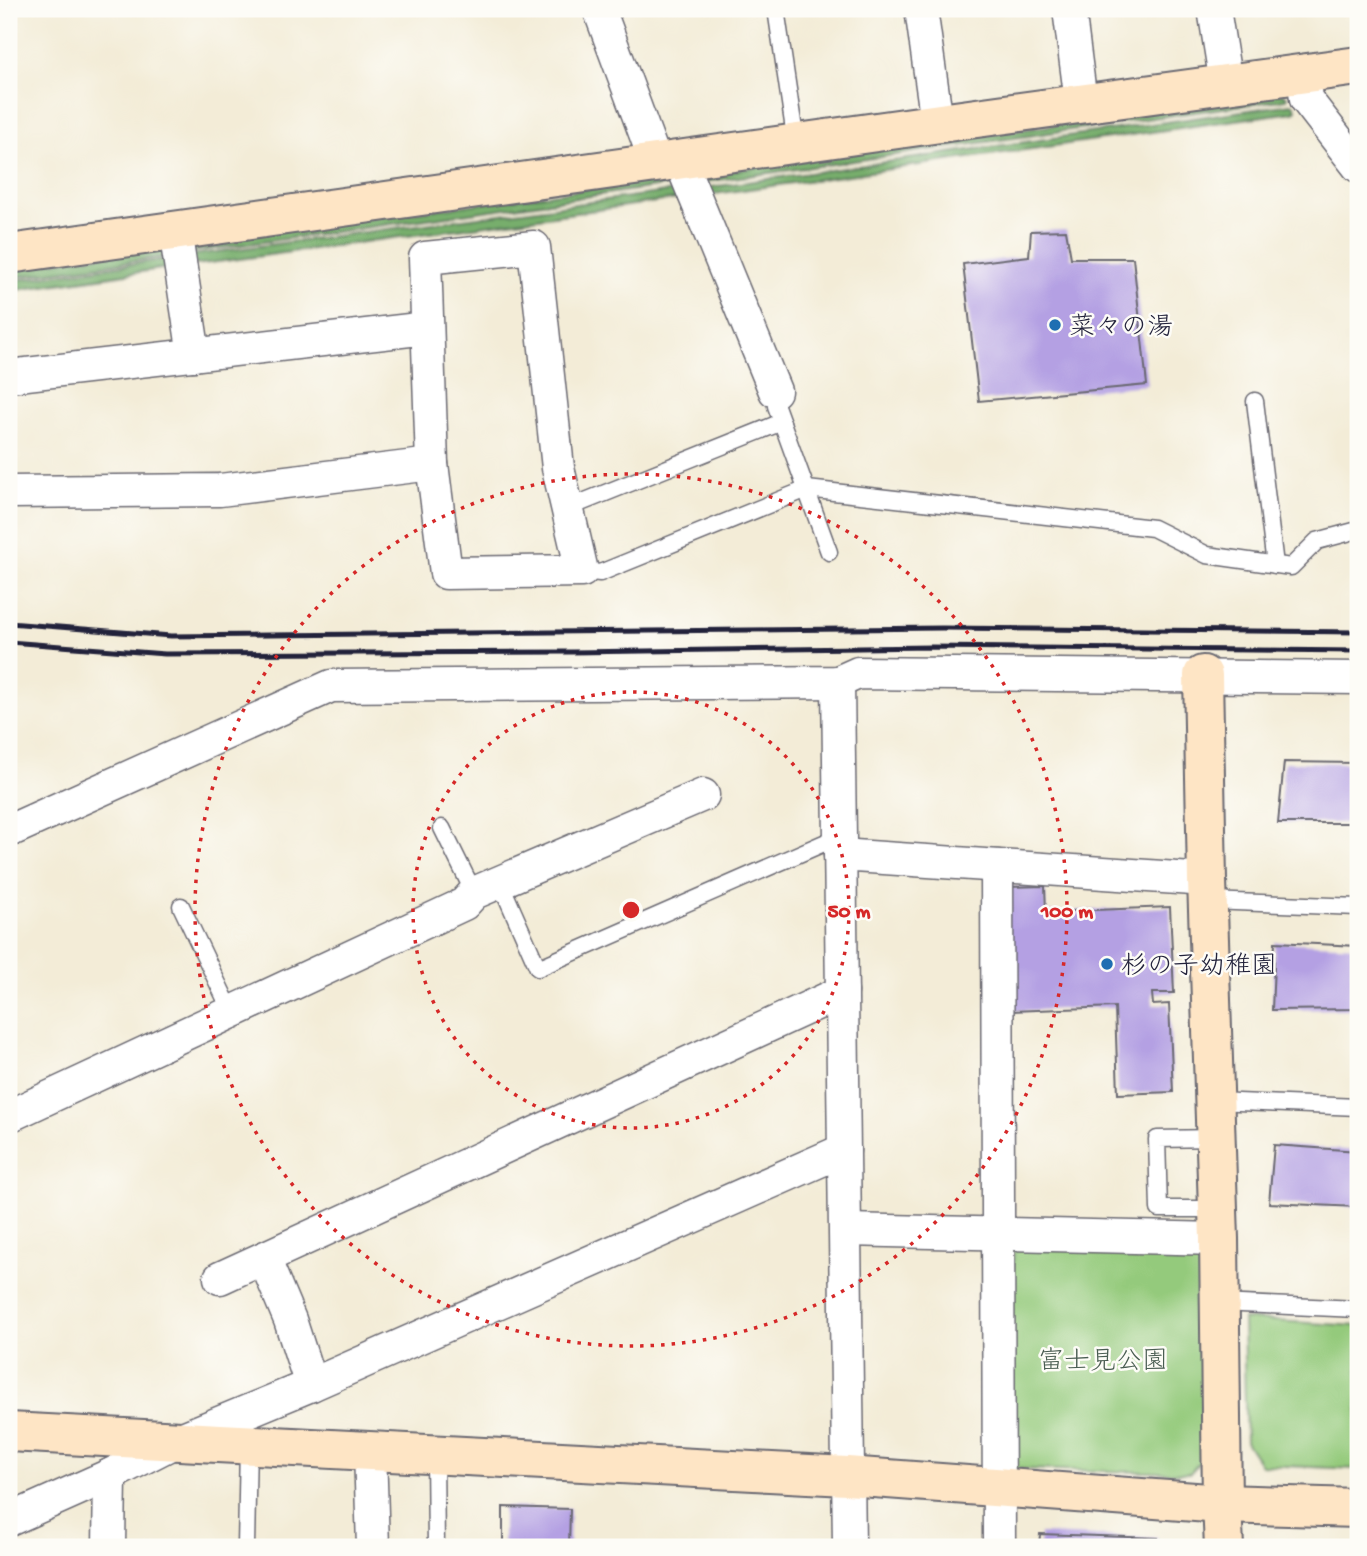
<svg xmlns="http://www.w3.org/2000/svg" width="1367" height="1556" font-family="'Gochi Hand','Klee One',sans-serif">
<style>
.green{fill:#94ca7c;stroke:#5b765c;stroke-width:2}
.forest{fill:#77ae6c;stroke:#4c6854;stroke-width:2}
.building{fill:#b4a0e3}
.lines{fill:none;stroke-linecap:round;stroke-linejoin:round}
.lane-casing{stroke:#6b6972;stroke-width:19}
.street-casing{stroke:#6b6972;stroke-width:35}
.secondary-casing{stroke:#6b6972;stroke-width:42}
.lane{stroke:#fff;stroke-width:16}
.street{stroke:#fff;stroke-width:32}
.secondary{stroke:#fee5c5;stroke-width:38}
.rail{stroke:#22223b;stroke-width:5}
.ring{fill:none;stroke:#d62828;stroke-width:3.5;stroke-dasharray:3.5 7}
.poi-dot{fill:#1f6fb2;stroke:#fdfcf7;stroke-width:2.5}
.labels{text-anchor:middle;stroke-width:5;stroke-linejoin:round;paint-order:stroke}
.poi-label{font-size:26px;fill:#22223b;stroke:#fdfcf7;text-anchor:start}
.park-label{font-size:26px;fill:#4a5d52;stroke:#fdfcf7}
.centre{fill:#d62828;stroke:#fdfcf7;stroke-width:3.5}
.ring-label{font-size:21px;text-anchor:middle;font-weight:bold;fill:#d62828;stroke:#fdfcf7;stroke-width:5;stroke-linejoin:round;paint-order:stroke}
</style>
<rect width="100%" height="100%" fill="#fdfcf7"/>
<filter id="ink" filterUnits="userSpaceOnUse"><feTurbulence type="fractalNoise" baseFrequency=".0143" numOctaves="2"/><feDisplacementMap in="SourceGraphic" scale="14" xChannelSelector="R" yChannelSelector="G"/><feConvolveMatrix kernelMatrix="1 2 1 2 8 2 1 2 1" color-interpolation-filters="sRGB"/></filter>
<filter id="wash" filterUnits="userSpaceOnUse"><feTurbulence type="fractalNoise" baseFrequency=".00686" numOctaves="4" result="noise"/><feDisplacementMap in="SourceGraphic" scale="28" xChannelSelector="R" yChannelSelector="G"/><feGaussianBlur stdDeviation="1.57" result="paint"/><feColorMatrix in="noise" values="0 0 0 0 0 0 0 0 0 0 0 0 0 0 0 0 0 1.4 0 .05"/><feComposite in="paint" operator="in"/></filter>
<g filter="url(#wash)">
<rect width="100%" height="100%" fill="#f3ecd7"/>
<g class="green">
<path d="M1014 1248 1193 1249 1203 1263 1205 1456 1190 1473 1016 1469 1002 1456Z"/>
<path d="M1243 1319 1358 1326V1469L1261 1465 1246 1442Z"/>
</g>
<g class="forest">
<path d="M1283 93 1287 97V99L706 182 701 175Z"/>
<path d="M1291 104 1294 105 1296 110 1293 112 708 195 704 188Z"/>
<path d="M671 178 673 183 670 185 192 252 190 242Z"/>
<path d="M673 191 677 193 678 197 677 199 196 265 192 255Z"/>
<path d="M167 246 171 256 9 278V268Z"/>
<path d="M168 259 167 268 9 291V281Z"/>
</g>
<g id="blocks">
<g class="building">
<path d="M1066 230 1071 258H1133L1147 385 979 401 963 264 1029 256 1031 231Z"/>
<path d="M1284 762 1358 763V823H1278Z"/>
<path d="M1045 886 1046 912 1170 907 1174 993H1152L1153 1005 1169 1004 1173 1092 1118 1094 1115 1007 1011 1011 1006 887Z"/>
<path d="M1275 942 1358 946V1009L1272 1010Z"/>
<path d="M1274 1145 1358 1151V1207L1269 1203Z"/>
<path d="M503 1507 570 1509 569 1547H503Z"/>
<path d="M1040 1534 1158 1538V1547H1039Z"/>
</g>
</g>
</g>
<g filter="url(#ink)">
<use href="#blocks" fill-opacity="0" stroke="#6b6972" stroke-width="2"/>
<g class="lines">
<defs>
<g id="lane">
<path d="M776 9 796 143"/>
<path d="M775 391 776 406 829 552"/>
<path d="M1255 401 1275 565"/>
<path d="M568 508 782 422"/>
<path d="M582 571 600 573 807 489 1153 528 1207 555 1291 567 1317 541 1358 530"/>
<path d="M442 828 474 893"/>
<path d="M500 882 538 968 840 836"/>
<path d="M1209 901 1358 907"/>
<path d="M181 906 231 1011"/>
<path d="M1215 1101 1358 1107"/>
<path d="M1216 1138 1157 1139 1159 1209H1218"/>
<path d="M1219 1303 1358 1309"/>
<path d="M435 1455 436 1547"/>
<path d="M246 1547 248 1444"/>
</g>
<g id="street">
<path d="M599 9 656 163"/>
<path d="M921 9 937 122"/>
<path d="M1069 9 1081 102"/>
<path d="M1214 9 1226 84"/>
<path d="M1303 73 1306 99 1358 166"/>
<path d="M680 160 775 391"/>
<path d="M175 230 194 355"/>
<path d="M534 247 558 468 582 571 446 573 432 464 425 258Z"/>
<path d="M9 376 427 328"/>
<path d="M9 492 220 490 432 464"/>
<path d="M838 682 849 1547"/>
<path d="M9 831 331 686 838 682 858 673 1358 678"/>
<path d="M840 855 1207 880"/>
<path d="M997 866 999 1547"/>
<path d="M9 1116 464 904 474 893 703 795"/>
<path d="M846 1230 1219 1239"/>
<path d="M220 1278 842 992"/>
<path d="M311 1385 844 1150"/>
<path d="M370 1450 373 1547"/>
<path d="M9 1520 110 1475 178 1440 311 1385 290 1320 264 1258"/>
<path d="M109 1547 110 1475"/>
</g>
<g id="secondary">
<path d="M9 254C459 191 908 126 1358 66"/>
<path d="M1203 675 1207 880 1219 1239 1222 1504 1224 1547"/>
<path d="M9 1432 847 1476 1222 1504 1358 1508"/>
</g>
</defs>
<use href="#lane" class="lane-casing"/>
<use href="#street" class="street-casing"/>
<use href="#secondary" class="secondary-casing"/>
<use href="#lane" class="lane"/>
<use href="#street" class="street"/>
<use href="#secondary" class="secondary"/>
<g class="rail">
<path d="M9 623 171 636 942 628 1358 632"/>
<path d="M9 642 165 654 572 652 931 647 1358 651"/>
</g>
</g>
</g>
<g class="ring">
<circle cx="631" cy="910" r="218"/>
<circle cx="631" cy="910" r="436"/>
</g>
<g class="poi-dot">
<circle cx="1055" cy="325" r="7"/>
<circle cx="1107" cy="964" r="7"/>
</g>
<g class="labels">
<g class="poi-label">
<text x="1069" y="334">菜々の湯</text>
<text x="1121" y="973">杉の子幼稚園</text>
</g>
<g class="park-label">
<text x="1103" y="1368">富士見公園</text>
</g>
</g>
<circle cx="631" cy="910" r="10" class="centre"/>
<g class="ring-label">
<text x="849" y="917">50 m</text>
<text x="1067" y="917">100 m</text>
</g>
<rect width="1367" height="1556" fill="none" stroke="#fdfcf7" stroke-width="35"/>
</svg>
